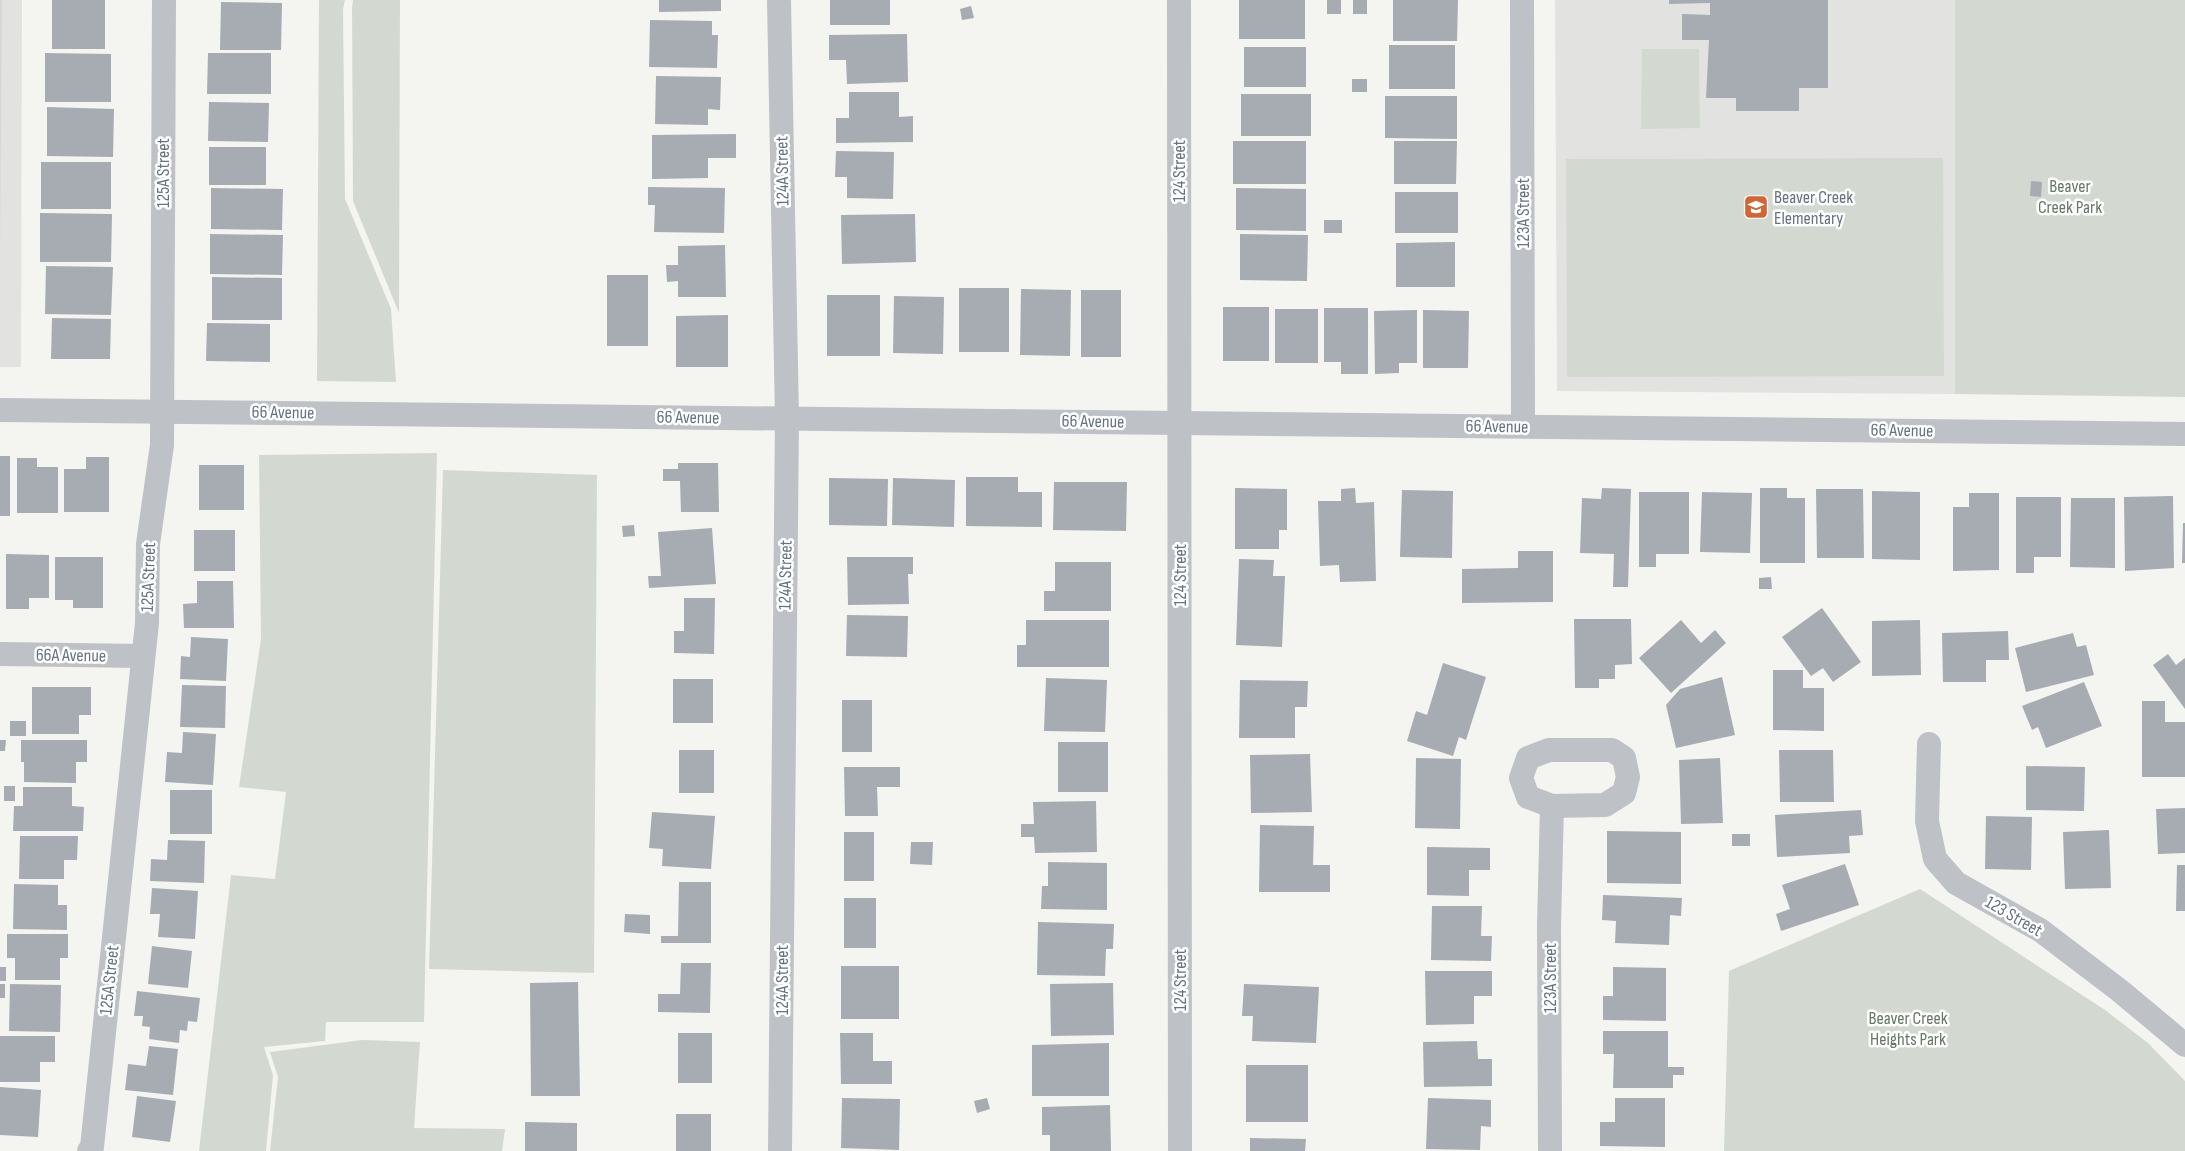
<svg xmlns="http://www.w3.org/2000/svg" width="2185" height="1151" font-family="'Sofia Sans Condensed',sans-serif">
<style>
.built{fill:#e2e3e1}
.green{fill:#d3d9d1}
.building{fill:#a6acb1}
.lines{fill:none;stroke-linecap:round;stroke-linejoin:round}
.minor{stroke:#bec1c5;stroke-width:24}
.labels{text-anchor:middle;stroke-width:5;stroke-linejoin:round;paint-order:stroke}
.street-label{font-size:18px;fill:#66727f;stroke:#fff}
.park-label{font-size:18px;fill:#667764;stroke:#fff}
.poi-label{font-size:18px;fill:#66727f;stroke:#fff;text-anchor:start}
</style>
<rect width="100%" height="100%" fill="#f4f4f1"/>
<g class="built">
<path d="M0 0H22L21 367H0Z"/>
<path d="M1555 0H1955V394L1557 391Z"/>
</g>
<g class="green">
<path d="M0 0H2L0 260Z"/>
<path d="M319 0H345L343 9 345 199 391 309 396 382 317 381Z"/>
<path d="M353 0H400L399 313 353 201 352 8Z"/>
<path d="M1955 0H2185V397L1955 394Z"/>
<path d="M1642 49H1699L1700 128 1641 129Z"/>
<path d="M1943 158 1944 376 1567 377 1566 159Z"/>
<path d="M437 453 424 1022H326L325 1041 264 1047 273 1075 266 1151H199L231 875 275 879 286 792 239 787 261 639 259 455Z"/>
<path d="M443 470 597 475 594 973 429 969Z"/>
<path d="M1920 889 2105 1010 2148 1043 2185 1081V1151H1724L1729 971Z"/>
<path d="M362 1040 420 1042 414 1128 505 1129 502 1151H270L278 1077 270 1052Z"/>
</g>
<g class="building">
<rect x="52" y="0" width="53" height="49"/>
<path d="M659 0H721V11L659 12Z"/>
<rect x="830" y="0" width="60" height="25"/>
<rect x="1239" y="0" width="66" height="39"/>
<rect x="1327" y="0" width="14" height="14"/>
<rect x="1353" y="0" width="14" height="14"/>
<path d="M1393 0H1458L1457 41H1393Z"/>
<path d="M1669 0H1828V88H1799V111H1736V98H1706L1709 40H1682V14L1710 15V3L1669 4Z"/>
<path d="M221 2 282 3 281 50H220Z"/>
<path d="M971 6 974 18 962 20 960 9Z"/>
<path d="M650 20 712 21V35H718L717 68 649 67Z"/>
<path d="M907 34 908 82 847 84 846 60H829V35Z"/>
<rect x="1389" y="45" width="66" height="44"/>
<rect x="1244" y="47" width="62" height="40"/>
<path d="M45 53 111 54V102H45Z"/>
<path d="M208 53H271V94H207Z"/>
<path d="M656 76 721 77 720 110 708 109V125L655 124Z"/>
<rect x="1352" y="79" width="15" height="13"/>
<path d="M849 92H899V117L913 116V142L836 143V118H849Z"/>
<rect x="1241" y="94" width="70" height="42"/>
<path d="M1385 96H1457V139L1385 138Z"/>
<path d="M209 102 269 103 268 142 208 141Z"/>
<path d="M47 107 114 109 113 157 47 156Z"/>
<path d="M736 134V158H708V178L652 179V135Z"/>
<rect x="1233" y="141" width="73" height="43"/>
<path d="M1394 141H1457L1456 184H1394Z"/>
<rect x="209" y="147" width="57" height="38"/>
<path d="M836 151 894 152 893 199 847 198V177H835Z"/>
<rect x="41" y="162" width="70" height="47"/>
<path d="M2031 181 2042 182 2041 197 2030 196Z"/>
<path d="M648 187 725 188 724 233 654 232 655 205H648Z"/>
<path d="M211 188 283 189 282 230 211 229Z"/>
<path d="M1236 188 1306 189V231L1236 230Z"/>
<rect x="1395" y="192" width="63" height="41"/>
<path d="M40 213 112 214 111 262H40Z"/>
<path d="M915 214 916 262 842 264 841 215Z"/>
<rect x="1324" y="220" width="18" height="13"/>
<path d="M210 234 283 235 282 275 210 274Z"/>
<path d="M1240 234 1308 235 1307 281 1240 280Z"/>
<path d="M1455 242V287H1396V243Z"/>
<path d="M725 245 726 297H678V281L667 282 666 265H678V246Z"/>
<path d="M46 266 113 267 111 315 45 314Z"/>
<rect x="607" y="275" width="41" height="71"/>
<path d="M212 277 282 278V320H212Z"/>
<rect x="959" y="288" width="50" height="64"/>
<path d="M1021 289 1071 290 1070 356 1020 355Z"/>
<rect x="1081" y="290" width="40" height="67"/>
<rect x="827" y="295" width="53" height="61"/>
<path d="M894 296 944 297 943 354 893 353Z"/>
<rect x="1223" y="307" width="46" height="54"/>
<path d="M1324 308H1368V374H1341V362H1324Z"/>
<rect x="1275" y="309" width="43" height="54"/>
<path d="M1417 310V363H1399V373L1375 374 1374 311Z"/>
<path d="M1423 310 1469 311 1468 368H1423Z"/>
<path d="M728 315V367H676V316Z"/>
<path d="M52 318 111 319 110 359H51Z"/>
<path d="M207 323 270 324V362L206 361Z"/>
<rect x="0" y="456" width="10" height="60"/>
<path d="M86 457H109V512H64V469H86Z"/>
<path d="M17 458H37V467H58V513H17Z"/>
<path d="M678 463H718L719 512H681L680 481H663V469H678Z"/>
<rect x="199" y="465" width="45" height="45"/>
<path d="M966 477H1018V492H1042V527L966 526Z"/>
<path d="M829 478 888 479 887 526 829 525Z"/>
<path d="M893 478 955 480 954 527 892 525Z"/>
<path d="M1054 482H1127L1126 531 1053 530Z"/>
<path d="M1235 488 1287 489V530H1279V549H1235Z"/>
<path d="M1355 488 1356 503 1374 502 1376 581 1340 582 1339 565 1320 566 1318 501H1341V489Z"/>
<path d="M1602 488 1631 489 1628 587H1613L1614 554 1580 553 1582 498 1601 499Z"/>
<path d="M1760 488H1787V498H1805V563H1760Z"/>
<path d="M1816 489H1863L1864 558H1817Z"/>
<path d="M1402 490 1453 491 1452 558 1400 557Z"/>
<path d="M1872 491 1920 492V560L1872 559Z"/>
<path d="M1639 492H1689V554H1656V567H1639Z"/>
<path d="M1702 492 1752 493 1750 553 1700 552Z"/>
<path d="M1969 493H1999V570L1953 571V507H1969Z"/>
<path d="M2173 496 2174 568 2125 571 2124 497Z"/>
<path d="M2016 497H2061V557H2034V573H2016Z"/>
<path d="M2071 498H2115V568L2070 567Z"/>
<path d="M2183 523H2185V563H2182Z"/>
<path d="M634 525 635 536 623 537 622 526Z"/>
<path d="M712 528 716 584 649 588 648 576H661L658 532Z"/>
<rect x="194" y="530" width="41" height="41"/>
<path d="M1518 551H1553V602L1462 603V569L1518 568Z"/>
<path d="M6 554 49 555V598H29V609H6Z"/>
<path d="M55 557H103V608H73V600H55Z"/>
<path d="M847 557H913V574H908L909 604 848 605Z"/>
<path d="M1239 559 1274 560 1273 576H1285L1282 647 1236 645Z"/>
<path d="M1055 562H1111V611H1044V591H1055Z"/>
<path d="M1771 577 1772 589H1759V578Z"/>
<path d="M197 581H233L234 628H184L183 604 197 603Z"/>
<path d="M684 598H715L714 654 674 653V631H684Z"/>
<path d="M1822 608 1861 662 1833 682 1823 668 1811 676 1782 637Z"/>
<path d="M847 615 908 616 907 657 846 656Z"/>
<path d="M1574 619H1631L1632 664 1615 665V679H1599V688H1575Z"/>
<path d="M1026 620H1109V667H1017V645H1026Z"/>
<path d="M1681 620 1701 643 1715 630 1726 643 1671 693 1639 658Z"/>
<path d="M1920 620 1921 675 1872 676V621Z"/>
<path d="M2008 631 2009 660H1986V682H1943L1942 633Z"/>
<path d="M2073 633 2077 647 2086 645 2094 675 2026 692 2015 648Z"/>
<path d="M191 637 228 639 226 681 180 679 181 656 190 657Z"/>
<path d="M2168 654 2176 665 2185 658V709L2153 665Z"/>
<path d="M1443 663 1486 677 1466 740 1459 737 1453 756 1407 741 1416 711 1427 715Z"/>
<path d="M1773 670H1803V688H1824V731L1773 730Z"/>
<path d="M1722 677 1735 735 1676 748 1666 705 1680 689Z"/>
<path d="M1046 678 1107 680 1105 732 1044 731Z"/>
<rect x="673" y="679" width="40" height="44"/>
<path d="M1240 680 1308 681 1307 707H1295V738H1239Z"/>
<path d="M2084 682 2102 726 2046 748 2038 727 2032 730 2022 706Z"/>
<path d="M182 685 226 686 225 728 180 727Z"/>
<path d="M32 687H91V715H79V734H32Z"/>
<rect x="842" y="700" width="30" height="52"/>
<path d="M2142 701H2165V722H2185V777H2142Z"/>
<rect x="10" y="721" width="16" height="15"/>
<path d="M183 732 216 734 213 785 165 782 167 752 182 753Z"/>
<path d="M0 740H6L5 751H0Z"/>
<path d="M21 740H87V762H76V783L24 782V762H21Z"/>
<rect x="1058" y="742" width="50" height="50"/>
<rect x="679" y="750" width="35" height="43"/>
<path d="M1779 750H1833L1834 802H1780Z"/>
<path d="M1310 754 1312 812 1251 813 1250 755Z"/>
<path d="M1416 758 1461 759 1460 829 1415 828Z"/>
<path d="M1720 758 1723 823 1681 824 1679 760Z"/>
<path d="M2026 766 2085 767 2084 811 2026 810Z"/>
<path d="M844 767H900V787H877L878 816H845Z"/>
<rect x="4" y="786" width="11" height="15"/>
<path d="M23 787H72V806L84 807 83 831H13L14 806H23Z"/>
<rect x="170" y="790" width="42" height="44"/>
<path d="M1096 801 1097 852 1035 853 1034 837H1021V824H1034L1033 802Z"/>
<path d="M2185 808V853L2158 854 2156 809Z"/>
<path d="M1861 810 1863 835 1849 836 1850 853 1777 857 1775 815Z"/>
<path d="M652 812 715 816 711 869 662 866 663 849 649 848Z"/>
<path d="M1986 816 2032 817 2031 870 1985 869Z"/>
<path d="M1260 825 1314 826 1313 865H1330V892H1259Z"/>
<path d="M2109 830 2111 888 2065 889 2063 832Z"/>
<path d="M1607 831 1681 832V884L1607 883Z"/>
<rect x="844" y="832" width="30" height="49"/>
<rect x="1732" y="834" width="18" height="12"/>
<path d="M20 836H78L77 860H64V879H19Z"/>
<path d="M168 840 205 841 204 883 150 881 151 859 167 860Z"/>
<path d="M911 842H933L932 865 910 864Z"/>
<path d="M1427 847 1490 848V870H1469V896L1427 895Z"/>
<path d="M1048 862 1107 863V910L1041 909 1042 886H1048Z"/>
<path d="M1845 864 1859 905 1781 931 1776 914 1790 909 1782 885Z"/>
<path d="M2177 865H2185V911H2176Z"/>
<path d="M679 882H711V943H661V936H678Z"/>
<path d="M14 884 58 885V905H67V930L13 929Z"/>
<path d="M152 888 198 891 195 939 158 937 160 914H150Z"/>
<path d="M1603 895 1682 898 1681 916 1670 915 1669 945 1615 943 1616 921 1602 920Z"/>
<rect x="844" y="898" width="32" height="50"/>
<path d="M1432 906H1482L1481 936H1492L1491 961 1431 960Z"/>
<path d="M625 914 650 915V934L624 932Z"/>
<path d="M1038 922 1114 924 1113 949H1106L1105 976 1037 975Z"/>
<path d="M7 934H68V958H60V980H15V958H7Z"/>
<path d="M152 946 192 951 188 988 148 984Z"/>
<path d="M681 963H711L710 1013 658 1012V994H680Z"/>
<rect x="841" y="966" width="58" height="53"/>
<rect x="0" y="967" width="6" height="14"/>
<path d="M1613 967 1666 968V1021L1603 1020V996H1613Z"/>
<path d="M1425 971H1492V996H1474V1024L1426 1025Z"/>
<path d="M578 982 580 1096H531L530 983Z"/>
<path d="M1113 983 1114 1035 1051 1036 1050 984Z"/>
<rect x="0" y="984" width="5" height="14"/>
<path d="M10 984 61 985 60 1032 9 1031Z"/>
<path d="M1244 984 1319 987 1316 1043 1252 1041 1253 1016H1242Z"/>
<path d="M137 991 200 998 197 1022 188 1021 187 1031 180 1030 179 1043 149 1039 150 1027 142 1026 143 1016H134Z"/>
<path d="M1603 1031H1668V1067H1684V1075H1673V1088H1613L1614 1054H1603Z"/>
<rect x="678" y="1033" width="34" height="50"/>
<path d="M840 1033H873V1061H892V1084H841Z"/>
<path d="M0 1036H55V1062H40V1082H0Z"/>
<path d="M1477 1041 1478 1059H1492V1086L1424 1087 1423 1042Z"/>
<path d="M1109 1043V1096H1032V1045Z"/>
<path d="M149 1046 178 1049 173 1095 125 1090 128 1064 146 1066Z"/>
<rect x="1246" y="1065" width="62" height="57"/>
<path d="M0 1087 41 1090 38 1137 0 1135Z"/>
<path d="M137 1096 176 1101 170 1142 132 1137Z"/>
<path d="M842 1098 900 1099 899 1150 841 1148Z"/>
<path d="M987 1098 990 1109 977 1113 974 1101Z"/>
<path d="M1428 1098 1491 1100V1127L1481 1126 1480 1150 1426 1149Z"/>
<path d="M1615 1098H1665V1147L1600 1146V1122H1615Z"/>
<path d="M1110 1105 1111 1151H1050V1135H1042V1107Z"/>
<rect x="676" y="1114" width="35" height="37"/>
<path d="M525 1122 577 1123V1151H525Z"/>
<path d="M1250 1138 1306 1139 1305 1151H1250Z"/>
</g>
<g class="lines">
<g class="minor">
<path d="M779 0 787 418 780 1151"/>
<path d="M1179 0 1180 1151"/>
<path d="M1522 0 1523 426"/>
<path d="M0 410 2185 434"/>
<path d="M0 654 143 656"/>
<path d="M1929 744 1927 821 1935 859 1956 883 2040 930 2119 990 2185 1045"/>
<path d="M1549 750H1612L1624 758 1628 777 1624 793 1605 805 1552 806 1528 797 1521 778 1528 758Z"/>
<path d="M89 1151 92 1147 147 623 148 544 162 445 164 0"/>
<path d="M1550 1151 1549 925 1552 806"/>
</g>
</g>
<defs>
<symbol id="school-square" viewBox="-11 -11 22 22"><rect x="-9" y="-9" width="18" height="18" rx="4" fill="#d36533" stroke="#fff"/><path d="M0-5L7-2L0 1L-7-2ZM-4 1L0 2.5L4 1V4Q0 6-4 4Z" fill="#fff"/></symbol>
</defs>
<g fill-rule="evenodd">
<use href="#school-square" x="1742" y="193" width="28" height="28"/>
</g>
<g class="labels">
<g class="street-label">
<text transform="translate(782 171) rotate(-91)" y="6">124A Street</text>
<text transform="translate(1179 171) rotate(-90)" y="6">124 Street</text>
<text transform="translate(163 173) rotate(-90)" y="6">125A Street</text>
<text transform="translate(1523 213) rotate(-90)" y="6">123A Street</text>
<text transform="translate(283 412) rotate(1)" y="6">66 Avenue</text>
<text transform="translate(688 417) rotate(1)" y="6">66 Avenue</text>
<text transform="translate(1093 421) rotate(1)" y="6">66 Avenue</text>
<text transform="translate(1497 426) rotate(1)" y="6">66 Avenue</text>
<text transform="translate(1902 430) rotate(1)" y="6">66 Avenue</text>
<text transform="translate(785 575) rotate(-89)" y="6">124A Street</text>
<text transform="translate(1180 575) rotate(-90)" y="6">124 Street</text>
<text transform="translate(148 577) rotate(-88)" y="6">125A Street</text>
<text transform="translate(71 655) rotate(1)" y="6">66A Avenue</text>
<text transform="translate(2014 916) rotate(30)" y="6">123 Street</text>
<text transform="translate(1550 978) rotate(-90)" y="6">123A Street</text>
<text transform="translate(109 980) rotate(-84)" y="6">125A Street</text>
<text transform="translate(782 980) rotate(-90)" y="6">124A Street</text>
<text transform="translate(1180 980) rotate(-90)" y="6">124 Street</text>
</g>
<g class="park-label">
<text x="2070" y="192">Beaver<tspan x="2070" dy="21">Creek Park</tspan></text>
<text x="1908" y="1024">Beaver Creek<tspan x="1908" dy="21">Heights Park</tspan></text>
</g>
<g class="poi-label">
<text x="1774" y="203">Beaver Creek<tspan x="1774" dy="21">Elementary</tspan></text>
</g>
</g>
</svg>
